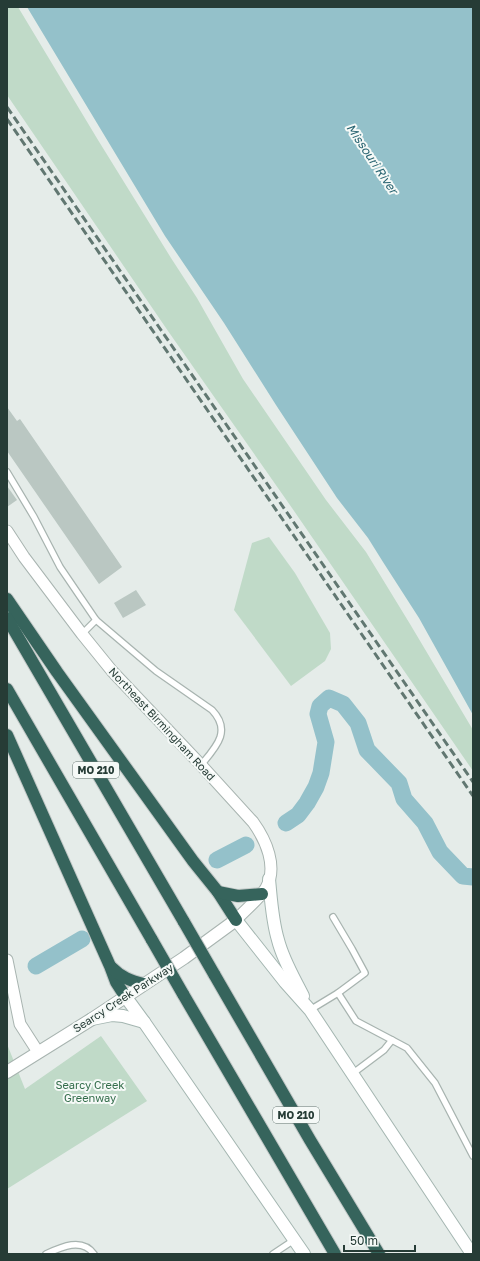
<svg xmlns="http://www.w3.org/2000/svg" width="480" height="1261" font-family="'Golos Text',sans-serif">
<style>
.green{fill:#c0dac8}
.water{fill:#94c1ca}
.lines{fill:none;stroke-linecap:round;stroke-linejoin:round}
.river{stroke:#94c1ca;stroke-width:17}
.building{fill:#bac7c2}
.service-casing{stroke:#a8b4b0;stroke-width:8}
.minor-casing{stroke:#a8b4b0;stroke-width:13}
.tertiary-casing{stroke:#a8b4b0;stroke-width:14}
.secondary-casing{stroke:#a4b6b1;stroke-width:14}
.motorway-casing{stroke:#c2c8c7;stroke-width:14}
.service{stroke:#fff;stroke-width:5.5}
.minor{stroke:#fff;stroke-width:11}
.tertiary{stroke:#fff;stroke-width:12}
.secondary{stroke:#fff;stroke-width:12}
.motorway{stroke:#36645c;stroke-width:12}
.rail{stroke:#617771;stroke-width:3;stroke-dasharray:8 4;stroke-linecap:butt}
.motorway-bridge-casing{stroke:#c2c8c7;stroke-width:14;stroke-linecap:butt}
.motorway-bridge{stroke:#36645c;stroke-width:12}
.labels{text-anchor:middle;stroke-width:4;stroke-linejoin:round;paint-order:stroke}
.shield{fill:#f5f9f7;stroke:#647570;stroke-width:1}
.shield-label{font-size:10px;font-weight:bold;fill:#263c36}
.street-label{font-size:11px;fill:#263c36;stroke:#f5f9f7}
.park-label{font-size:11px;fill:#356e4c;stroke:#f5f9f7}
.water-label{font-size:12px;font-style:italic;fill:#276370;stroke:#f5f9f7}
</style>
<rect width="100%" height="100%" fill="#e5ece9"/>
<g class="green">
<path d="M7 7H18L98 140 171 258 197 298 243 379 326 500 366 552 410 624 473 730V771L292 508 168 331 7 95Z"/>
<path d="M269 537 295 573 330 633 331 649 325 661 291 686 234 610 252 543Z"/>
<path d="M101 1036 147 1101 7 1189V1044L25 1089Z"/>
</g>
<path class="water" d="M27 7H473V715L419 618 383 562 368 538 337 498 276 405 224 323 165 236Z"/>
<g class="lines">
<g class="river">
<path d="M286 823 298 815 307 803 316 787 321 773 326 742 318 714 320 706 329 698 343 704 358 723 367 750 399 783 404 799 425 823 440 852 463 876 473 877"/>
<path d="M217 860 246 845"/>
<path d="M36 966 82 939"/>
</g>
</g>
<g class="building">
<path d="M7 407 17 421 20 419 122 567 99 584 7 451Z"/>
<path d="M7 486 17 500 7 507Z"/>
<path d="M136 590 146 605 123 618 114 603Z"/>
</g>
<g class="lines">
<defs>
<g id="service">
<path d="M7 472 34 517 60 567 96 620 156 671 212 710C232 731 216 747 201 765"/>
<path d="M82 634 96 620"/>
<path d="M338 993 356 1021 392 1040 384 1050 352 1074"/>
<path d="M310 1010 338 993 365 973 352 949 333 917"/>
<path d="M392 1040 407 1048 435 1083 473 1156"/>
<path d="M46 1254C61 1247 82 1237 94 1254"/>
<path d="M273 1254 294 1240"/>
</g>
<g id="minor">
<path d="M7 531 24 557 82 634 112 671 201 765 253 822C266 840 278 867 266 888 260 898 244 911 236 920"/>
<path d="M7 960 20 1024 38 1052"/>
</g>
<path id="tertiary" d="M7 1072 92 1019 184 958 236 920"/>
<g id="secondary">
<path d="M269 879C271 899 272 920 278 940 283 960 294 978 303 996"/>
<path d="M236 920 285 982 310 1010 472 1254"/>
<path d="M125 996 144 1022 304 1254"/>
<path d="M92 1019 112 1015 123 1016 144 1022"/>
</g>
<g id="motorway">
<path d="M7 599 57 672 193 861 218 892 236 920"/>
<path d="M7 618 184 922"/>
<path d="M7 689 152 940"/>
<path d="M7 735 110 966 116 982 125 996"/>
<path d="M218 892 238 896 262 894"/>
<path d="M111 967C121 977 130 981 144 984"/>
<path d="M214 974 310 1140 379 1254"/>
<path d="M183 994 335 1254"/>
</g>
</defs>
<use href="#service" class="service-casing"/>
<use href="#minor" class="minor-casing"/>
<use href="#tertiary" class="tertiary-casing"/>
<use href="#secondary" class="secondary-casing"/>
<use href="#motorway" class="motorway-casing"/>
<use href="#service" class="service"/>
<use href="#minor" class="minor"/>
<use href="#tertiary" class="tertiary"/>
<use href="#secondary" class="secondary"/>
<use href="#motorway" class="motorway"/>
<g class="rail">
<path d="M7 107 473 782"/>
<path d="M7 119 473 796"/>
</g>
<defs>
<g id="motorway-bridge">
<path d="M184 922 214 974"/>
<path d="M152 940 183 994"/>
</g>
</defs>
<use href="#motorway-bridge" class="motorway-bridge-casing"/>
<use href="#motorway-bridge" class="motorway-bridge"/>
</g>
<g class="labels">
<g class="shield">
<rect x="73" y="762" width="46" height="16" rx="3"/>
<rect x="273" y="1107" width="46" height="16" rx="3"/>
</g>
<g class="shield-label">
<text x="96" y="774">MO 210</text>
<text x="296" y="1119">MO 210</text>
</g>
<g class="street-label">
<text transform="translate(162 724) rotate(47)" y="4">Northeast Birmingham Road</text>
<text transform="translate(123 998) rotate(-33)" y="4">Searcy Creek Parkway</text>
</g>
<g class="park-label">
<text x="90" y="1089">Searcy Creek<tspan x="90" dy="13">Greenway</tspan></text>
</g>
<g class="water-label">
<text transform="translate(372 159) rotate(56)" y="4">Missouri River</text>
</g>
</g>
<rect width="480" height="1261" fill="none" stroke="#263c36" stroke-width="16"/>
<path d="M344 1245v6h71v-6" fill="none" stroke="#263c36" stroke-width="2"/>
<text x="350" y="1245" font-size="12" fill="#263c36" stroke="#f5f9f7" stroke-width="3" paint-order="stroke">50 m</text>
</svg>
